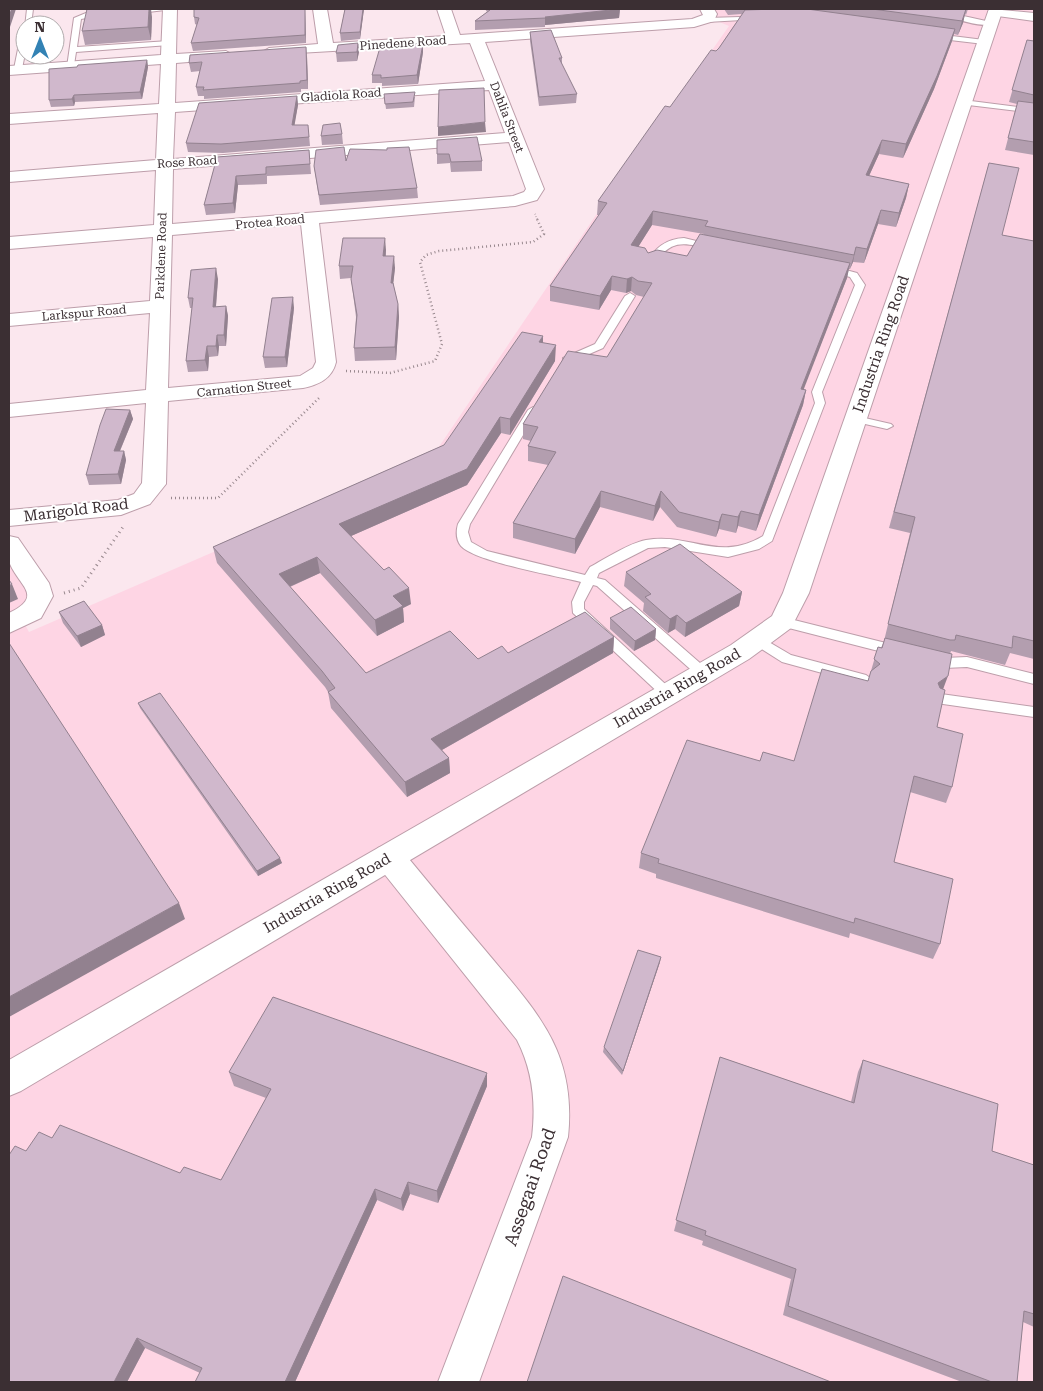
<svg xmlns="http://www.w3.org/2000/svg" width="1043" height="1391" font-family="'Roboto Serif',serif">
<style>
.built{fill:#fed5e4}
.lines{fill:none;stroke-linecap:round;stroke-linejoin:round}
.lane-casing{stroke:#bd9eaa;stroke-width:2}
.street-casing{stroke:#bd9eaa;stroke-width:2}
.secondary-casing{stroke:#bd9eaa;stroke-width:2}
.path-far2{stroke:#99898f;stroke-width:2;stroke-dasharray:0.5 2;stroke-linecap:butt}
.path-far1{stroke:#99898f;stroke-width:2.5;stroke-dasharray:1 3;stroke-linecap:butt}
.path{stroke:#99898f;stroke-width:3;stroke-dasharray:1 4;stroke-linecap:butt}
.lane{fill:#fff;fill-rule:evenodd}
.street{fill:#fff;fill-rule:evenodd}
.secondary{fill:#fff;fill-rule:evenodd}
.wall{fill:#b39eaf;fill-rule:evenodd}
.shaded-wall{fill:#92818f}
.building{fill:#d0b8cc;stroke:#92818f}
.labels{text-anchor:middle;stroke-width:4;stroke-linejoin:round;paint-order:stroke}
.far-street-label{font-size:12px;fill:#3b2f33;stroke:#fff}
.street-label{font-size:15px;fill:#3b2f33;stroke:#fff}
.near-street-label{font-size:18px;fill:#3b2f33;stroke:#fff}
</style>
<rect width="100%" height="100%" fill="#fbe7ee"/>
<path class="built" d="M707 9H1034V1382H9V541L41 589 22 619 29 632 432 457 596 215 729 26 710 18 711 14Z"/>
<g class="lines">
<defs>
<g id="lane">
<path d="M27 9H33L31 25 25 27Z"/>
<path d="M147 9H173L132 14 128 12Z"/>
<path d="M946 9H952L950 13 995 23C985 29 955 19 944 15Z"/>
<path d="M103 12 105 15 81 19 77 47 169 41 173 43 169 45 76 52 74 65 67 67 74 18 86 13Z"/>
<path d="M740 17 742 20 707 22 703 20 707 18Z"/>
<path d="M25 32V53L22 69 18 71 14 69 21 34Z"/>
<path d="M936 34 984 40 988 42 984 44 933 38V34Z"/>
<path d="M963 100 1034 109V113L960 104 959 102Z"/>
<path d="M684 238 717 246 712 249C683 243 672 238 653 265L645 263C656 248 665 239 684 238Z"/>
<path d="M831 266 857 273 865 285 822 392 825 403 772 541 759 549 728 557 665 547 648 548 599 573 597 578 605 580 708 670 710 673 708 676H698L597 586 593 585 584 602V609L675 693 668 698 663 697 573 613 572 602 581 582C557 576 476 562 461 546 456 540 456 531 458 524L528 410 533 407 538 410 470 524 468 532 471 542 487 551 585 575 590 567C605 559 629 543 646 540 690 532 718 563 763 536L815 403 812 392 855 285 850 277 828 271V267Z"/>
<path d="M630 293 635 296 603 348 571 362H563V358L595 344 625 296Z"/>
<path d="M856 416 891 424 893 426 887 429 852 421 850 419Z"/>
<path d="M782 617 898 646 905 651 898 656 777 625 775 622 777 619Z"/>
<path d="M757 635 791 655 866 675 873 680 866 685 782 662 752 643 750 640 752 637Z"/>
<path d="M933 655 944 658 967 657 1034 674V684L967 667 944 668 928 663 926 660 928 657Z"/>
<path d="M941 694 1034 707V717L936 703 934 699Z"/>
</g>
<g id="street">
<path d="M163 9H177L176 54 226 51 233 55 226 59 176 63 175 103 485 81 470 43 264 55 262 52 269 48 318 44 313 9H327L333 43 446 36 437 9H451L460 35 692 19 703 15 700 9H714L717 14 714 21 694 27 485 42 544 189 537 200 515 206 319 223 336 362C332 379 318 385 303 388L168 401 166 484 150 504 121 515 9 526V510L118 500 134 494 142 483 146 403 9 417V404L146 390 150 313 9 326V314L150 301 153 237 9 249V237L154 225 156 170 9 182V172L156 160 158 113 9 124V114L159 104 161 64 9 75V66L161 55ZM489 90 505 133 173 159 175 112ZM509 142 526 189 524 192 513 196 172 224 173 169ZM301 224 316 362 313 368 300 376 168 388 172 235Z"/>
<path d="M991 9 1034 13V21L990 15 988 12Z"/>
<path d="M9 536 18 538 49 583 53 596 41 618 9 633V613C44 596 20 587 10 564 7 557 9 543 9 536Z"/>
<path d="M389 844 400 848C428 882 456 916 485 950 536 1011 577 1051 568 1137L479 1382H438L532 1137C536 1103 533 1071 517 1040L378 866 374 857 378 848Z"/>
</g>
<path id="secondary" d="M989 9H1003L809 593 791 628 749 659 21 1091 9 1096V1060L731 645 772 616 783 593Z"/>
</defs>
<use href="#lane" class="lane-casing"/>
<use href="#street" class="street-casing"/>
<use href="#secondary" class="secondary-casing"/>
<path class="path-far2" d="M535 214 538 221"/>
<g class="path-far1">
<path d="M346 371 390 373 435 361 442 344 420 262 426 255 439 251 533 242 544 234 537 219"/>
<path d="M171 498H218L319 398"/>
</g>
<path class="path" d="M64 593 81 588 123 527"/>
<use href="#lane" class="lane"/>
<use href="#street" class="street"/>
<use href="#secondary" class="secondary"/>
</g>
<g class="wall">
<path d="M305 9 306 43 193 51 191 43 197 25 195 24 194 17Z"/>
<path d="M345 9H364L360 39 341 41 340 33Z"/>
<path d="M485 9H620L619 18 545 25V27L475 30V21L487 12Z"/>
<path d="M654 9H684L654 10Z"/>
<path d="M724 9H968L966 15 965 14 963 23 958 35 954 34 952 41 934 89 903 158 879 154 869 176 909 184 906 198 896 227 878 224 864 263 853 262 850 269H849L847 278 803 389 806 390 803 405 756 531 738 526 736 533 719 529 716 537 677 527 660 507 653 521 600 507 575 554 513 538V523L548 465 528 461V446L531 441 523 439V424L607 357 644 297 636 295 631 291 626 293 611 290 599 310 550 301V286L599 215H597L598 201 670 107 719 48 742 14 728 15ZM652 225 704 234V235L687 256 648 253 638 247Z"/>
<path d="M152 17 151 40 85 45 82 31Z"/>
<path d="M530 32 562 58V66L577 94 576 103 539 106 530 41Z"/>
<path d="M1027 40 1034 41V155L1005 150 1017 104 1009 102Z"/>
<path d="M358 43 359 52 357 61 337 62 336 53Z"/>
<path d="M423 44V52L418 84 382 86V83H372V75Z"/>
<path d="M307 56 308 89H301V92L204 99V96H198L196 87 200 71 191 72 189 63Z"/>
<path d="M147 60 148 67 142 99 75 102 74 106 51 107 49 100Z"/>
<path d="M384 94 415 97 414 107 386 109Z"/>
<path d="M297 96 298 105 294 125 309 135 310 146 223 153 188 152 186 143Z"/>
<path d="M342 134 343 144 322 145 321 136Z"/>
<path d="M437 140 482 161V171L451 172 450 163 437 164Z"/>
<path d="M309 150 311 174 267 176V184L238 185 235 213 206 215 204 205 217 157Z"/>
<path d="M346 161 417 188 418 198 320 205 314 166Z"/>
<path d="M989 163 1002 235 1034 241V659L1010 653 1005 665 951 651 950 654 943 689 937 727 952 787 946 803 910 792 894 862 940 944 933 959 850 933 849 938 656 878V874L639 868 641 853 760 761H794L868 681 878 647 881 648 884 641 910 533 889 528Z"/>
<path d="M386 250V256L395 268 393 283 398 304 399 317 396 360 355 361 354 348 356 317 351 278 340 279 339 266Z"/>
<path d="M218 279 216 307 226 306 228 316 226 346H219L218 356 209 357 208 371 188 372 186 361 192 308H190L188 298Z"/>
<path d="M294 308 287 367 265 368 263 357Z"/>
<path d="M543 343 555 361 510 435 501 433 467 485 351 536 411 604 403 608 404 622 377 636 320 573 290 587 366 673 478 659 508 653 614 637 613 653 442 750 449 758 450 773 407 797 331 708 328 692 325 687 217 563 213 547 444 445Z"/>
<path d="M130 410 133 419 120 451H124L126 460 121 484 89 485 86 475Z"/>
<path d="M626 572 742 592 739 606 685 637 675 629 668 633 643 611 644 603 624 586Z"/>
<path d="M59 612 102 625 105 635 81 647 63 623Z"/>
<path d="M610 618 656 629 655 640 634 651 610 629Z"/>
<path d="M138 703 282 863 258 876 140 708Z"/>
<path d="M660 962 622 1075 603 1052 604 1047Z"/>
<path d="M720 1057 851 1102 858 1072 863 1060 992 1151 1034 1165V1327L1023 1322 1017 1382H962L783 1315 791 1279 702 1245 703 1241 674 1231Z"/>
<path d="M229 1072 487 1086 438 1203 410 1194 403 1211 377 1200 295 1382H195L200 1373 145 1348 127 1382 26 1151 52 1138 180 1173 221 1180 266 1098 234 1086Z"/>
</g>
<g class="shaded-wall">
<path d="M11 9H16L9 30V15Z"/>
<path d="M149 9H151L152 17 151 40 148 27Z"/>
<path d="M305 9 306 43 305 35Z"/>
<path d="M363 9H364L360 39V32Z"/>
<path d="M620 9 619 18 545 25V17Z"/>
<path d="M966 9 963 23 958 35 962 21Z"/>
<path d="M955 29 952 41 934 89 903 158 906 144Z"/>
<path d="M358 43 359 52 357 61V52Z"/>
<path d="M423 44V52L418 84 417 75Z"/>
<path d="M306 47 307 56 308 89 307 80Z"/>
<path d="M147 60 148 67 142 99 140 92Z"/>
<path d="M74 95 75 102 74 106 72 99Z"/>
<path d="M297 96 298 105 293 134 292 125Z"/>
<path d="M485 122 486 132 438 136V127Z"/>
<path d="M882 140 879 154 863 189 866 175Z"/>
<path d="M236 176 238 185 235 213 233 203Z"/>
<path d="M909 184 906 198 896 227 899 213Z"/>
<path d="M881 210 878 224 864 263 867 249Z"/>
<path d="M653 211 652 225 630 260 631 245Z"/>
<path d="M385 238 386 250 384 268 383 256Z"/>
<path d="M856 247 853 262 850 269 854 255Z"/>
<path d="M394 256 395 268 392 295 391 283Z"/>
<path d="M850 263 847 278 798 404 801 389Z"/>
<path d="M216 268 218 279 215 317 213 307Z"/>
<path d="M612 276 611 290 599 310 600 296Z"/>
<path d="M632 277 631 291 626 293 627 279Z"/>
<path d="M293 297 294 308 287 367 285 357Z"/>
<path d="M398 304 399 317 396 360 395 347Z"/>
<path d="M226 306 228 316 226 346 224 335Z"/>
<path d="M217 335 219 346 218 356 216 346Z"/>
<path d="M543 336V352L539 342Z"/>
<path d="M556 345 555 361 510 435V419Z"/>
<path d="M207 346 209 357 208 371 205 360Z"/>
<path d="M806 390 803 405 756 531 759 515Z"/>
<path d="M130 410 133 419 116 460 114 451Z"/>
<path d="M500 417 501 433 467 485 342 540 339 524Z"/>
<path d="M124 451 126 460 121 484 118 474Z"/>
<path d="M601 491 600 507 575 554V539Z"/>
<path d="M661 491 660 507 653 521 655 506Z"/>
<path d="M741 511 738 526 736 533 738 517Z"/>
<path d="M722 514 719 529 716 537 719 522Z"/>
<path d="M317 557 320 573 282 590 279 574Z"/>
<path d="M12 584 18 599 9 603V586Z"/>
<path d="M409 588 411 604 403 608 404 622 377 636 375 620 393 596Z"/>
<path d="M742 592 739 606 685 637 686 623Z"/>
<path d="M677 615 675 629 668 633 670 619Z"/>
<path d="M102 625 105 635 81 647 77 636Z"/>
<path d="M656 629 655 640 634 651 635 641Z"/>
<path d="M614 637 613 653 433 755 431 739Z"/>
<path d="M948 676 942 692 938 683Z"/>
<path d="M449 758 450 773 407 797 405 782Z"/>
<path d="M280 858 282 863 258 876 257 871Z"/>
<path d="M179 903 185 919 9 1017V997Z"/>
<path d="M661 957 660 962 622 1075 623 1071Z"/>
<path d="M487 1073V1086L438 1203 437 1191Z"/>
<path d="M408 1182 410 1194 403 1211 401 1199Z"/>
<path d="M375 1189 377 1200 295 1382H285Z"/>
<path d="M137 1338 145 1348 127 1382H114Z"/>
</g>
<g class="building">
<path d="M87 9H149L148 27 82 31Z"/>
<path d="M194 9H305V35L191 43 199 18 194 17Z"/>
<path d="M345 9H363L360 32 340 33Z"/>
<path d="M489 9H620L545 17 546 18 475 21 490 10Z"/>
<path d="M777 9H807L955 29 937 76 906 144 882 140 866 175 909 184 899 213 881 210 867 249 856 247 854 255 705 226 708 221 653 211 631 245 645 248 648 253 657 250 687 256 700 234 850 263 801 389 806 390 759 515 741 511 738 517 722 514 719 522 679 512 661 491 655 506 601 491 575 539 513 523 556 452 528 446 538 427 523 424 568 351 607 357 652 283 638 281 632 277 627 279 612 276 600 296 550 286 607 203 598 201 665 106 670 107 711 50 716 51 719 48 745 10Z"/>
<path d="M872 9H966L962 21Z"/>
<path d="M551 30 562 58H559L577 94 539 97 530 32Z"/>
<path d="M1027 40 1034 41V95L1012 90Z"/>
<path d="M358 43 357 52 336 53 338 45Z"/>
<path d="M381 44H423L417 75 381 78V75H372Z"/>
<path d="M306 47 307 80 300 81V83L203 90 204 87H196L202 62 189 63 190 55Z"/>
<path d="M147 60 140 92 74 95 72 99 49 100V69L77 67 78 65Z"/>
<path d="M484 88 485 122 438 127 439 90Z"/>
<path d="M415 92 413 102 385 104 384 94Z"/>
<path d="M297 96 292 125H308L309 137 221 144 186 143 199 103Z"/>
<path d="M1018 101 1034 103V142L1008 138Z"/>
<path d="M340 123 342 134 321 136 323 125Z"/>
<path d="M477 137 482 161 451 162 449 154H437V140Z"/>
<path d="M344 147 346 161 350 149 387 150V148L409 147 417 188 319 195 314 166 316 150Z"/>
<path d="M309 150 310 164 266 167V174L236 176 233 203 204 205 217 157Z"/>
<path d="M989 163 1019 168 1002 235 1034 241V641L1013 636 1012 648 956 635 955 640H950L888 624 915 517 894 512Z"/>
<path d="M343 238H385L383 256H394L391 283H393L398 304 395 347 354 348 357 315 351 279 353 266H339Z"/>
<path d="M216 268 213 307 226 306 224 335H217L216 346H207L205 360 186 361 193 298H188L191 270Z"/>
<path d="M293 297 285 357H263L272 298Z"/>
<path d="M522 332 543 336 539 342 556 345 510 419 500 417 467 469 339 524 384 570 389 567 409 588 393 596 403 606 375 620 317 557 279 574 366 673 450 631 478 659 502 646 508 653 585 612 614 637 431 739 449 758 405 782 328 692 335 688 322 671 213 547 444 445Z"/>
<path d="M106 409 130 410 114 451H124L118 474 86 475 100 425Z"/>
<path d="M680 544 742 592 686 623 677 615 670 619 645 597 651 594 626 572Z"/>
<path d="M9 580 12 584 9 586Z"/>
<path d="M84 601 102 625 77 636 59 612Z"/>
<path d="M631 607 656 629 635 641 610 618Z"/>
<path d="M885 638 952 654 948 676 938 683 940 688 945 690 937 727 963 734 952 787 914 776 894 862 953 879 940 944 855 918 854 923 658 863 659 859 641 853 687 740 760 761 763 752 794 761 822 669 868 681 871 671 880 664 874 659 878 647 882 648Z"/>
<path d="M9 643 179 903 9 997Z"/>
<path d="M160 693 280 858 257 871 138 703Z"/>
<path d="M638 950 661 957 623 1071 604 1047Z"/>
<path d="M273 997 487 1073 437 1191 408 1182 401 1199 375 1189 285 1382H195L202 1368 137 1338 114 1382H9V1155L15 1146 26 1151 39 1132 52 1138 60 1125 180 1173 184 1167 221 1180 271 1089 229 1072Z"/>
<path d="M720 1057 854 1103 863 1060 998 1104 992 1151 1034 1165V1314L1024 1311 1017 1382H992L788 1306 796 1269 705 1235 706 1231 676 1220Z"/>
<path d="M563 1276 831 1382H527Z"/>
</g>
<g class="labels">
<g class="far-street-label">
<text transform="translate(403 43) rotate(-4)" y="4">Pinedene Road</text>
<text transform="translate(341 95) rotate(-4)" y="4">Gladiola Road</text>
<text transform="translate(507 117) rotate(69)" y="4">Dahlia Street</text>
<text transform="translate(187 162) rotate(-4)" y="4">Rose Road</text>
<text transform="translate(270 222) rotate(-5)" y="4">Protea Road</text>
<text transform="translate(161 256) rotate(-88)" y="4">Parkdene Road</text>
<text transform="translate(84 313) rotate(-5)" y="4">Larkspur Road</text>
<text transform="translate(244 388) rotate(-6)" y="4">Carnation Street</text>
</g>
<g class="street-label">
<text transform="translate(881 344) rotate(-71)" y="5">Industria Ring Road</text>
<text transform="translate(76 510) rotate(-7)" y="5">Marigold Road</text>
<text transform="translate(677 688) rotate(-30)" y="5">Industria Ring Road</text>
<text transform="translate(327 893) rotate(-30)" y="5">Industria Ring Road</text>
</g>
<g class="near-street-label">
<text transform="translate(530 1187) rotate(-71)" y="6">Assegaai Road</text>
</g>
</g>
<rect width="1043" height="1391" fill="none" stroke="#3b2f33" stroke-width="20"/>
<g transform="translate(40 40)"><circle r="24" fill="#ffffff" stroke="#b1acad"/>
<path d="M0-4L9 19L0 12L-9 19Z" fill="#3282b4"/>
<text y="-8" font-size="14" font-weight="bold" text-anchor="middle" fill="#3b2f33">N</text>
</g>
</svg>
